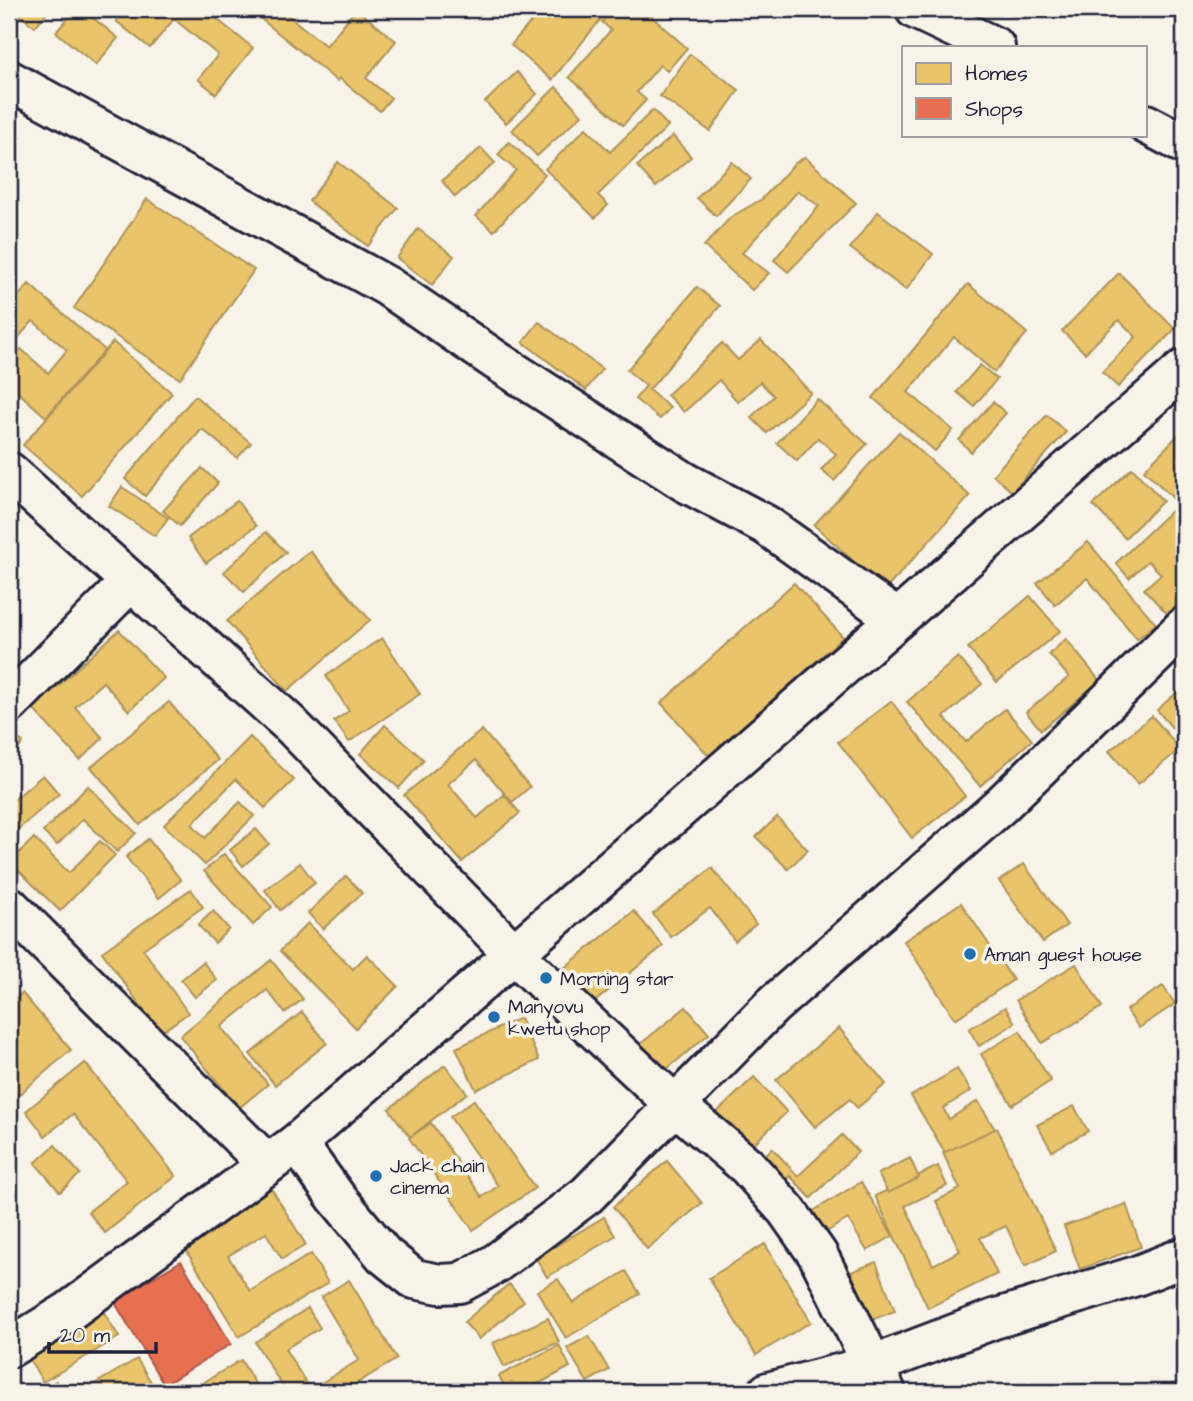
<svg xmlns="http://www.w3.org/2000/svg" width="1193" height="1401" font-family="'Architects Daughter',sans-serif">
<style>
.homes{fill:#e9c46a;stroke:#ad935c;stroke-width:2}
.shops{fill:#e76f51;stroke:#ac584a;stroke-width:2}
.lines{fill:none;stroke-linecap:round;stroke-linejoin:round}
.minor-casing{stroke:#22223b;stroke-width:44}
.highway-casing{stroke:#22223b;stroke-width:44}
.minor{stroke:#f7f3e8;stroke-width:38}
.highway{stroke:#f7f3e8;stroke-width:38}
.poi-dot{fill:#1f6fb2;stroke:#f7f3e8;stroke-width:2.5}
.labels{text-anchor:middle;stroke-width:7;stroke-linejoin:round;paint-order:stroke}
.poi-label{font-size:19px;fill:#22223b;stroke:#f7f3e8;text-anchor:start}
</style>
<rect width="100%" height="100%" fill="#f7f3e8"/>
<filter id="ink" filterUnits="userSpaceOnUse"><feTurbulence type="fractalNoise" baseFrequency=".0143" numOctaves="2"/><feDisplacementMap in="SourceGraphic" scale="14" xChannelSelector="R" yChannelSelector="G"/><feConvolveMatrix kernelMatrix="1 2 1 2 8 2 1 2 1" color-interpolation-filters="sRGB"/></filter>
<g filter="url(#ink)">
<g class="homes">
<path d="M11 9H50L35 27Z"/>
<path d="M76 9H82L118 38 96 65 56 32Z"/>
<path d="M126 9H204L253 48 216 94 198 79 218 55 174 19 150 48 116 21Z"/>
<path d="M251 9H288L285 13 326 46 356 9 396 41 366 78 391 98 380 111 339 78 337 81 250 10Z"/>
<path d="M542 9H599L605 14 552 80 511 45Z"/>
<path d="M614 9H643L687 48 667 71 660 65 637 92 646 100 623 125 569 77 611 30 602 22Z"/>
<path d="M690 54 739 90 710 131 660 96Z"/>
<path d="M517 72 537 94 506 123 485 102Z"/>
<path d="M556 87 582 115 537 156 512 130Z"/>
<path d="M653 110 668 126 598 195 608 205 595 218 545 169 586 128 610 152Z"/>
<path d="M673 136 691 157 656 187 637 166Z"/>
<path d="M509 142 545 174 494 231 476 216 516 170 498 155Z"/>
<path d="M481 148 495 163 455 197 442 181Z"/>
<path d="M805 157 856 203 788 272 774 260 819 206 798 191 742 253 769 273 752 290 704 246 731 217 762 199 794 164Z"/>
<path d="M338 162 398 208 368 246 309 201Z"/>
<path d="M732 162 751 179 716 216 697 198Z"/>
<path d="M147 199 254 270 180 379 74 308Z"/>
<path d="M878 212 933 254 906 290 850 248Z"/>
<path d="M418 229 454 256 432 285 397 258Z"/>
<path d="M1119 273 1175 329 1118 387 1102 372 1136 337 1119 320 1085 353 1062 331Z"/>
<path d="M29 284 105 350 46 417 9 384V363L21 349 48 373 67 350 33 321 9 348V307Z"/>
<path d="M968 284 1027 333 994 372 954 337 908 392 953 430 935 451 873 398Z"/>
<path d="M697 287 720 306 649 390 670 408 660 419 635 399 646 386 627 370Z"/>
<path d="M539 322 602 369 586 390 523 342Z"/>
<path d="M761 340 811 393 767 433 751 417 774 396 760 382 738 402 719 380 684 412 667 395 722 343 738 360Z"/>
<path d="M113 342 172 393 82 496 23 445Z"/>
<path d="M980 365 997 379 974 406 957 392Z"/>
<path d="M195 396 251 443 237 458 202 429 145 496 125 479Z"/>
<path d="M817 399 867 444 834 481 821 470 836 454 818 438 797 461 777 443Z"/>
<path d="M993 402 1006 413 971 452 959 440Z"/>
<path d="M1047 415 1066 432 1012 492 993 475Z"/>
<path d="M1184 429V461L1181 464 1184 468V509L1144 470Z"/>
<path d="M899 432 970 496 885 590 814 525Z"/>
<path d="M202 468 218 483 180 526 163 511Z"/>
<path d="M1132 468 1163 501 1125 538 1093 505Z"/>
<path d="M122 487 168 518 155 536 109 506Z"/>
<path d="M237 501 256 526 206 563 188 538Z"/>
<path d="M1172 510 1184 523V613L1175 622 1144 589 1161 574 1148 561 1129 578 1116 563Z"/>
<path d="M266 532 286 552 244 592 224 572Z"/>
<path d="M1088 542 1156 624 1137 639 1087 578 1055 605 1037 583Z"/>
<path d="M310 551 370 620 287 691 227 621Z"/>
<path d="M794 583 843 637 710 757 661 703Z"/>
<path d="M1030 596 1060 631 997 682 968 648Z"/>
<path d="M119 630 164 678 129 711 103 682 75 707 103 738 80 760 33 709Z"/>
<path d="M382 638 420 694 349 742 334 721 349 711 326 676Z"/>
<path d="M1066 639 1100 681 1041 730 1026 712 1069 677 1049 654Z"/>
<path d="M958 657 982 684 944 717 966 742 1005 709 1032 740 980 786 907 702Z"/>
<path d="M1184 686V742L1157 710Z"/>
<path d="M891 701 965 796 912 838 838 742Z"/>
<path d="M169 702 218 760 140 825 91 767Z"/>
<path d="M1152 716 1180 749 1138 784 1109 751Z"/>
<path d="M385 725 424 760 399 788 360 754Z"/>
<path d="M482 730 530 787 512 802 476 760 448 784 477 818 504 795 520 813 462 862 404 795Z"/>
<path d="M11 734 23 742 9 764V737Z"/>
<path d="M250 737 294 780 265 808 236 779 192 824 205 838 240 802 254 816 205 865 164 825Z"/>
<path d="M43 775 59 794 9 837V799L11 802Z"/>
<path d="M88 786 136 833 117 852 83 819 57 845 43 832Z"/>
<path d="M777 817 808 850 788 869 756 837Z"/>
<path d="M256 829 269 844 243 866 230 850Z"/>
<path d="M34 838 69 873 100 841 115 855 60 911 10 862Z"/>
<path d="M148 839 181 880 159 898 126 857Z"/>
<path d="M224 854 272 907 253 925 204 871Z"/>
<path d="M300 863 315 883 280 910 265 890Z"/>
<path d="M1024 864 1067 925 1043 942 999 881Z"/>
<path d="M712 868 756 924 735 941 710 908 671 937 653 914Z"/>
<path d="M346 876 362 893 323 929 308 913Z"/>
<path d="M191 889 203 907 143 949 188 1013 160 1033 102 952Z"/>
<path d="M961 903 1013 980 955 1019 904 941Z"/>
<path d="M213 911 229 929 215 943 198 925Z"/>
<path d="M634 911 663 946 586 1009 557 974Z"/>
<path d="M308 923 353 969 367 955 398 986 356 1028 280 951Z"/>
<path d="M271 960 303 999 285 1013 267 990 221 1027 268 1084 239 1108 180 1036Z"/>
<path d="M203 962 217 980 195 997 181 980Z"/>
<path d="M1076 964 1102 1007 1042 1043 1016 1000Z"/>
<path d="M1163 986 1175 1004 1139 1028 1126 1010Z"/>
<path d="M22 993 71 1050 9 1103V1004Z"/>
<path d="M686 1007 709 1034 661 1074 638 1046Z"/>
<path d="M1005 1007 1015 1023 979 1046 969 1029Z"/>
<path d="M302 1012 327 1043 275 1085 250 1054Z"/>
<path d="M520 1018 539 1060 476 1090 456 1048Z"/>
<path d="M839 1028 886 1084 857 1108 850 1099 815 1127 776 1080Z"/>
<path d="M1020 1031 1051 1081 1012 1105 981 1054Z"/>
<path d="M85 1063 176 1176 105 1233 88 1212 127 1181 73 1114 45 1136 26 1111Z"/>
<path d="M445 1065 467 1093 410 1137 389 1109Z"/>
<path d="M957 1069 971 1091 943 1108 949 1119 978 1101 996 1131 949 1159 911 1096Z"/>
<path d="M754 1077 787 1112 746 1151 713 1116Z"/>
<path d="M474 1100 535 1188 473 1230 409 1138 431 1123 482 1197 498 1186 450 1117Z"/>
<path d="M1074 1106 1088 1131 1052 1151 1037 1125Z"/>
<path d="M997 1128 1056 1251 1025 1266 1006 1226 980 1238 997 1274 928 1308 875 1196 938 1166 947 1186 905 1206 933 1265 960 1251 936 1201 960 1189 943 1153Z"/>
<path d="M842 1135 858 1152 811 1198 790 1176 781 1184 759 1162 772 1148 798 1176Z"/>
<path d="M55 1145 80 1174 60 1192 35 1163Z"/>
<path d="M910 1158 919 1178 888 1193 878 1174Z"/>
<path d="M667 1161 702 1203 647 1249 613 1207Z"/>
<path d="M861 1182 893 1236 867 1251 848 1219 818 1237 805 1216Z"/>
<path d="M271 1188 306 1245 282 1259 266 1233 228 1256 250 1291 311 1254 328 1283 239 1337 181 1242Z"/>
<path d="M1126 1204 1141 1247 1080 1269 1064 1226Z"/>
<path d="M604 1217 615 1236 547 1277 536 1258Z"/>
<path d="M765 1244 811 1322 756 1355 709 1278Z"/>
<path d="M876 1262 895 1311 871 1320 851 1272Z"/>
<path d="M626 1271 640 1294 566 1338 537 1291 558 1279 573 1303Z"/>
<path d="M349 1280 397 1359 342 1392H323L318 1385 359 1360 321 1297Z"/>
<path d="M509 1284 524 1301 479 1339 464 1322Z"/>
<path d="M308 1308 320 1328 285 1349 312 1392H286L255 1342Z"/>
<path d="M102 1309 119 1337 43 1382 26 1354Z"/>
<path d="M548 1318 559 1342 504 1367 493 1343Z"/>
<path d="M589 1336 609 1370 587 1382 567 1348Z"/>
<path d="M559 1345 570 1367 527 1390 528 1392H507L499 1376Z"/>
<path d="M137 1359 157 1392H81Z"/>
<path d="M241 1360 260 1392H188Z"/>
<path d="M56 1381 64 1392H40Z"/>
</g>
<path class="shops" d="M181 1261 231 1344 164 1385 114 1301Z"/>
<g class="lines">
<defs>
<g id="minor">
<path d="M9 80 387 286 497 361 685 482 766 525 896 618"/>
<path d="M9 472 291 725 514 954 675 1105 747 1166 787 1211 818 1255 886 1392"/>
<path d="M9 704 130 582"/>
<path d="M9 906 267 1164"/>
<path d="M297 1143 336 1197 384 1255 414 1279 440 1284 460 1283 495 1264 587 1195 772 1006 1001 805 1184 627"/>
<path d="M9 1348 68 1312 297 1143 1184 369"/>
<path d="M768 1392 873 1365 994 1319 1136 1276 1184 1257"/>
</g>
<g id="highway">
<path d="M915 9 995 47"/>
<path d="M1146 124 1184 144"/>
</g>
</defs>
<use href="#minor" class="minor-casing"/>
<use href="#highway" class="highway-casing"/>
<use href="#minor" class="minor"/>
<use href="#highway" class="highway"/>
</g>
</g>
<g class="poi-dot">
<circle cx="970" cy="954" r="7"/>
<circle cx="546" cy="978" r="7"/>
<circle cx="494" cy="1017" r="7"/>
<circle cx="376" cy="1176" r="7"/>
</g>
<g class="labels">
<g class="poi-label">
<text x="984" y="961">Aman guest house</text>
<text x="560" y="985">Morning star</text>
<text x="508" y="1013">Manyovu<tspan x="508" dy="22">kwetu shop</tspan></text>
<text x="390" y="1172">Jack chain<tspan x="390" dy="22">cinema</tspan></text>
</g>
</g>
<rect width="1193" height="1401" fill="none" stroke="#f7f3e8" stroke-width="35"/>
<rect x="18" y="18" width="1158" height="1366" fill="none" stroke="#22223b" stroke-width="2.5" filter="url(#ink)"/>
<rect x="902" y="46" width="245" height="91" fill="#f7f3e8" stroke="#a29fa3" stroke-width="2"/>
<rect x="916" y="63" width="35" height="21" fill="#e9c46a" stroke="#a29fa3" stroke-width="2"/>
<text x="965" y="80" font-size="21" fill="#22223b">Homes</text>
<rect x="916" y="98" width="35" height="21" fill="#e76f51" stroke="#a29fa3" stroke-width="2"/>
<text x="965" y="116" font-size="21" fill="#22223b">Shops</text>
<path d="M49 1342v10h107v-10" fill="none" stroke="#22223b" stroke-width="3.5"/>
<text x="60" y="1342" font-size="21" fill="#22223b" stroke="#f7f3e8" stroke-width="5" paint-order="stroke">20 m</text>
</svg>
